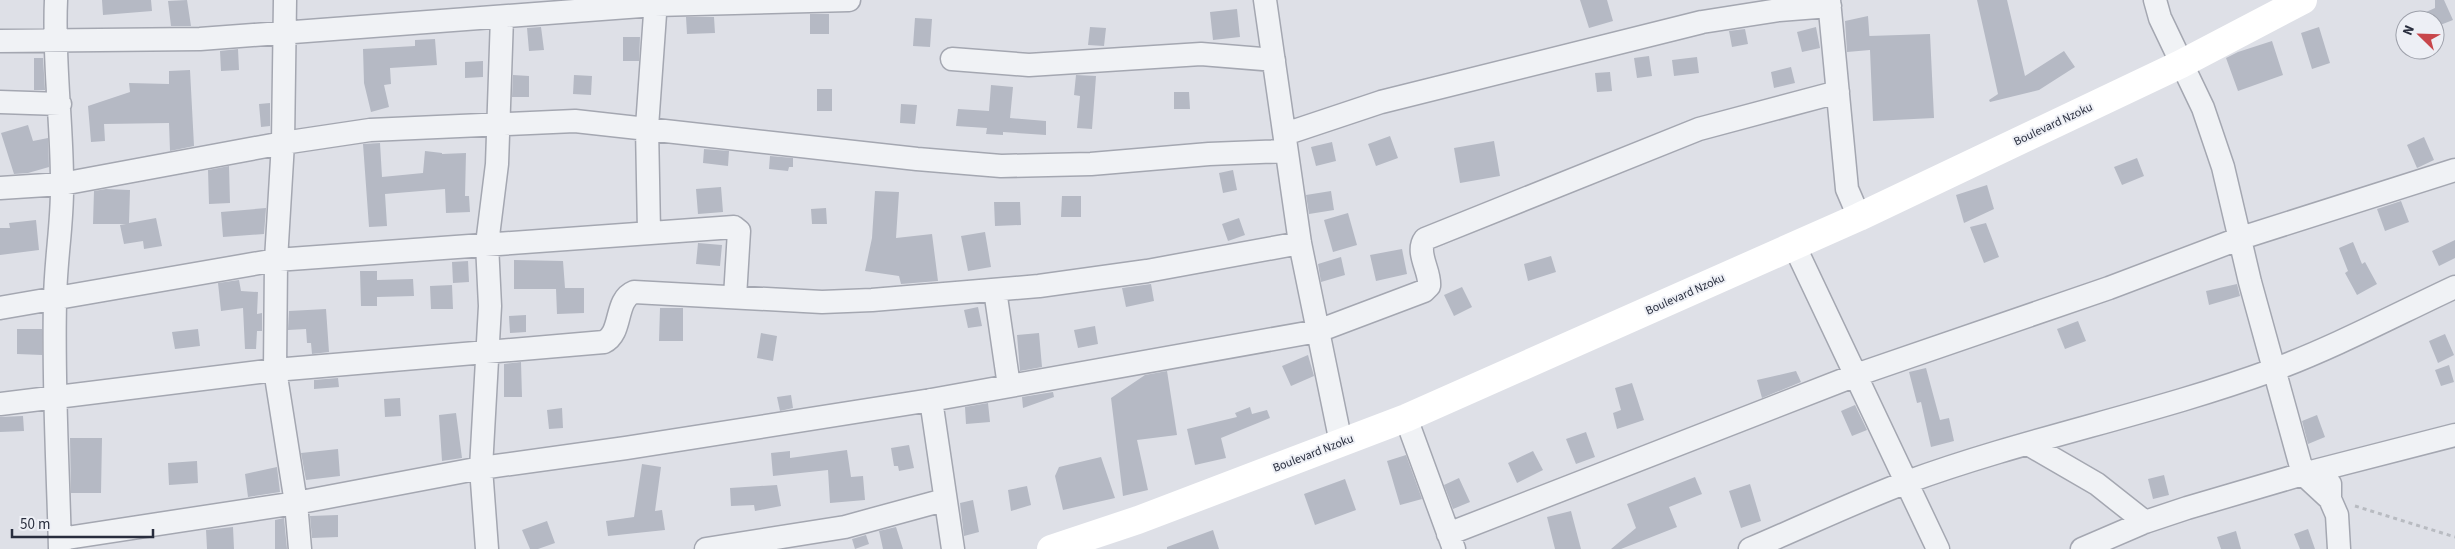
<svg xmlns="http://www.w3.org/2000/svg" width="2455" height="549" font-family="'Source Sans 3',sans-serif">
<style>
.building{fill:#b5b9c4}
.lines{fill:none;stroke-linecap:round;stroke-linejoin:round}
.street-casing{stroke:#a4a7b1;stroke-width:25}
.path{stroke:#b8bbc1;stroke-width:3;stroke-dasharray:4 4;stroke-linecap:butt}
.street{stroke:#f0f2f5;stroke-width:22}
.secondary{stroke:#fff;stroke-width:28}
.labels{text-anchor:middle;stroke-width:4;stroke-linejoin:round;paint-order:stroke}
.street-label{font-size:12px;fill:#282d3d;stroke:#edeff5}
</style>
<rect width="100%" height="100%" fill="#dee0e7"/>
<path class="building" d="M 102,0 L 151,0 L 152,11 L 103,15 Z
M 187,0 L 191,26 L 171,26 L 168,1 Z
M 1580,0 L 1607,0 L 1613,21 L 1589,28 Z
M 1977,0 L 2007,0 L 2025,76 L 2064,51 L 2075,67 L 2039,90 L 1990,102 L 1989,100 L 1998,94 Z
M 2435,0 L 2444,0 L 2453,20 L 2435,27 L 2435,20 L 2408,20 L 2435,8 Z
M 1237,9 L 1240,37 L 1213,40 L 1210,12 Z
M 810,14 L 829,14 L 829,34 L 810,34 Z
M 1868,16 L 1870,44 L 1869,36 L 1930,34 L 1934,118 L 1873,121 L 1870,50 L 1847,52 L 1845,21 Z
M 686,17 L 714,17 L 715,33 L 687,34 Z
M 915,18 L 932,19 L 930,47 L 913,46 Z
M 541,27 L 544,50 L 529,51 L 527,28 Z
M 1090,27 L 1106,28 L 1104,46 L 1088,45 Z
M 1816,27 L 1820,48 L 1802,52 L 1797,32 Z
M 2319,27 L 2330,63 L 2312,69 L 2301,33 Z
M 1745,29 L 1748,44 L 1732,47 L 1729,31 Z
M 623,37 L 640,37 L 639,61 L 623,61 Z
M 435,39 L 437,65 L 390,68 L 391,84 L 384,85 L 389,107 L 371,112 L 364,83 L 363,49 L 415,46 L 415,40 Z
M 2272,41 L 2283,75 L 2238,91 L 2226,58 L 2238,52 Z
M 238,49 L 239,70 L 221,71 L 220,51 Z
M 1649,56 L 1652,76 L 1637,78 L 1634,58 Z
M 1697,57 L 1699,73 L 1674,76 L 1672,60 Z
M 34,58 L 43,58 L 45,90 L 34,90 Z
M 483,61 L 483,77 L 465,78 L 465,62 Z
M 1791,67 L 1795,83 L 1774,88 L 1771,72 Z
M 190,70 L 194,146 L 170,151 L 169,123 L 104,124 L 105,141 L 91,142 L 88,106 L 130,92 L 129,83 L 169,84 L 169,71 Z
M 1610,72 L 1612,91 L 1597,92 L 1595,73 Z
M 513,75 L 529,76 L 529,97 L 512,97 Z
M 574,75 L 592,76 L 591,95 L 573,94 Z
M 1076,75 L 1096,76 L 1092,129 L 1077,128 L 1080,96 L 1074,95 Z
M 991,85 L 1013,87 L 1010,118 L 1046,121 L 1046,135 L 1003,132 L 1003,135 L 986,134 L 987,128 L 956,126 L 958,109 L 989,111 Z
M 817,89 L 832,89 L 832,111 L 817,111 Z
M 1174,92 L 1189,92 L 1190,109 L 1174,109 Z
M 270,103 L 270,126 L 261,127 L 259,104 Z
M 901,104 L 917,105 L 915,124 L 900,123 Z
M 28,125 L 33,141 L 48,138 L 49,167 L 28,173 L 14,174 L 1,133 Z
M 1390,136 L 1398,158 L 1376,166 L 1368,144 Z
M 2424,137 L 2434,160 L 2417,168 L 2407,145 Z
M 1494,141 L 1500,176 L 1460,183 L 1454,148 Z
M 1332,142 L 1336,161 L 1316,166 L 1311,147 Z
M 380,143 L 382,177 L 423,173 L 425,151 L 442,153 L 442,154 L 466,153 L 465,196 L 469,196 L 470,212 L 446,213 L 445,189 L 385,194 L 387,226 L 369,227 L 363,144 Z
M 704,149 L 729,151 L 728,166 L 703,163 Z
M 770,156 L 793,158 L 793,167 L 789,167 L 788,171 L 769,169 Z
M 2137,158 L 2144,176 L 2122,185 L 2114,167 Z
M 229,166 L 230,203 L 209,204 L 208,170 Z
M 1233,170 L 1237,190 L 1223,193 L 1219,173 Z
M 1987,185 L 1994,209 L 1964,223 L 1956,195 Z
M 721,187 L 723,212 L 698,214 L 696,189 Z
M 106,189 L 130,190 L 129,223 L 156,218 L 162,246 L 144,249 L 143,241 L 124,244 L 120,225 L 126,224 L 93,224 L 94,191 Z
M 875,191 L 899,192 L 896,238 L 932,234 L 938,281 L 901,284 L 899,276 L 865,271 L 872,238 Z
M 1331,191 L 1334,210 L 1309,214 L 1306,195 Z
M 1062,196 L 1081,196 L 1081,217 L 1061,217 Z
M 2401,201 L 2409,222 L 2385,231 L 2377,209 Z
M 994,202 L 1020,202 L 1021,225 L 995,226 Z
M 266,208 L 264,234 L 223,237 L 221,212 Z
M 826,208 L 827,224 L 812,224 L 811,209 Z
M 1348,213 L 1357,245 L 1333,252 L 1324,220 Z
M 1239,218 L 1245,235 L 1228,241 L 1222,224 Z
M 36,220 L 39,250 L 0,255 L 0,228 L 10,228 L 9,223 Z
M 1986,223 L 1999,257 L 1984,263 L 1970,227 Z
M 985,232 L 991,267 L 968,271 L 961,236 Z
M 2455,240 L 2455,258 L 2439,266 L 2432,251 Z
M 2353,242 L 2362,264 L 2365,262 L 2377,284 L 2357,295 L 2345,273 L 2348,271 L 2339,248 Z
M 698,243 L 722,245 L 720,266 L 696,264 Z
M 1402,249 L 1407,274 L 1376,281 L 1370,255 Z
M 1551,256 L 1556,272 L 1528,281 L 1524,264 Z
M 1341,257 L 1345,275 L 1321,282 L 1318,264 Z
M 514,260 L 563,261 L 565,288 L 584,288 L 584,313 L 557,314 L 556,289 L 514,289 Z
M 468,261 L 469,282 L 453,283 L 452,262 Z
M 360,271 L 377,271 L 377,280 L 413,279 L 414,296 L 377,297 L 377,306 L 361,306 Z
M 239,280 L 241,291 L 258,292 L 257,314 L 262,313 L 262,331 L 257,331 L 256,349 L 245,349 L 243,308 L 221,311 L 218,283 Z
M 1151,284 L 1154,301 L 1126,307 L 1122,288 Z
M 2237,284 L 2240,296 L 2209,305 L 2206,291 Z
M 452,285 L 453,309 L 431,309 L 430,286 Z
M 1462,287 L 1472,307 L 1454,316 L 1444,295 Z
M 978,307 L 982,326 L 968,328 L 964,310 Z
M 660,308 L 683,308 L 683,341 L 659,341 Z
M 326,309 L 329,352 L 312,354 L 311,343 L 307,343 L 306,329 L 288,330 L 289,311 Z
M 526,315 L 526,332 L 510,333 L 509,316 Z
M 2078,321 L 2086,341 L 2065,349 L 2057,329 Z
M 1095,326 L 1098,344 L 1078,348 L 1074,330 Z
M 17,329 L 42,329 L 42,355 L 17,354 Z
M 198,329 L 200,346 L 175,349 L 172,332 Z
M 761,333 L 777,336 L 773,361 L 757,358 Z
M 1039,333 L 1042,367 L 1020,371 L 1017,335 Z
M 2445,334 L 2454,355 L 2438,363 L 2429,341 Z
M 1308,355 L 1314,376 L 1291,386 L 1282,366 Z
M 521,362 L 522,397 L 504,397 L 504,364 Z
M 2449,365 L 2454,382 L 2441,386 L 2435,370 Z
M 1926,368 L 1940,420 L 1949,418 L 1954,441 L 1931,447 L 1921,402 L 1917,403 L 1909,372 Z
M 1167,371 L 1177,435 L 1137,440 L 1148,490 L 1123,496 L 1111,398 L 1145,375 Z
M 1796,371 L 1801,382 L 1762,398 L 1757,380 Z
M 338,378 L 339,387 L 314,389 L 314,380 Z
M 1632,383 L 1644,420 L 1617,429 L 1613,413 L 1621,410 L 1615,388 Z
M 1053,392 L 1054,397 L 1023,408 L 1022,397 Z
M 791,395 L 793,408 L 780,411 L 777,397 Z
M 400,398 L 401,416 L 385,417 L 384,399 Z
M 988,403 L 990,422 L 966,424 L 965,407 Z
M 1855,405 L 1867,430 L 1852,436 L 1841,411 Z
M 1250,407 L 1252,414 L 1267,410 L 1270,418 L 1221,438 L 1226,458 L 1195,465 L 1187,429 L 1237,417 L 1235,413 Z
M 562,408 L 563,428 L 549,429 L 547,410 Z
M 456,413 L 462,458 L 442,461 L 439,415 Z
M 2317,415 L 2325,437 L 2308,444 L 2302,421 Z
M 23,416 L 24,431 L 0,432 L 0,417 Z
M 1586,432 L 1595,457 L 1576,464 L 1566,439 Z
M 70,438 L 102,438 L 101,493 L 71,493 Z
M 909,445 L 914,468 L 899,471 L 898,466 L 894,466 L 891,448 Z
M 338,449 L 340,476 L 306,480 L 301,453 Z
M 847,450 L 851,477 L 863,476 L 865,500 L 830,503 L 828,470 L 773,476 L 771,453 L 790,451 L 790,458 Z
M 1533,451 L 1543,470 L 1517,483 L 1508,463 Z
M 1406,455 L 1422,499 L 1400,505 L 1387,461 Z
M 1101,457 L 1115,498 L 1063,510 L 1055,476 L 1059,467 Z
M 197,461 L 198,483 L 169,485 L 168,463 Z
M 642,464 L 661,467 L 655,511 L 662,510 L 665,530 L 608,536 L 606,521 L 634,517 Z
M 277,467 L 280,492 L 248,497 L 245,474 Z
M 2164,475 L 2169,495 L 2153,499 L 2148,479 Z
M 1695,477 L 1702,494 L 1669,507 L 1677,527 L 1621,549 L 1611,549 L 1636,528 L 1627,504 Z
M 1459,478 L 1470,502 L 1453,509 L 1444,485 Z
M 1345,479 L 1356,510 L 1315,525 L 1304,494 Z
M 1750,484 L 1761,521 L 1741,528 L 1729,491 Z
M 777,485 L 781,506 L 755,511 L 754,505 L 731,506 L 730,488 Z
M 1027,486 L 1031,505 L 1011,511 L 1008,490 Z
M 973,500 L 979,532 L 964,536 L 960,503 Z
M 1571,511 L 1581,549 L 1555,549 L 1547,517 Z
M 338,515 L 338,537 L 312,538 L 310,516 Z
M 284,518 L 287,549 L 275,549 L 275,520 Z
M 547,521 L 555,543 L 538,549 L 530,549 L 522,530 Z
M 233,527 L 234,549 L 207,549 L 206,530 Z
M 896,527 L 903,549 L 883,549 L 879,531 Z
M 2308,529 L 2315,549 L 2300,549 L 2294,534 Z
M 1213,530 L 1219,549 L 1167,549 L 1167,547 Z
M 2236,531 L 2241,549 L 2221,549 L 2217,537 Z
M 866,535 L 869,544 L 855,549 L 852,539 Z"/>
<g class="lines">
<g class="street-casing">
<path id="street" d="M 56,0 C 53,61 62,121 62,182 C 63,222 55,262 55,303 C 53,385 58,467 60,549
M 285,0 L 283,143 L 276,260 L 275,370 L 296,503 L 300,549
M 1265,0 L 1300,243 L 1341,443
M 1829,0 L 1847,189 L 1859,217
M 2155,0 L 2160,18 L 2203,108 L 2223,167 L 2250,282 L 2303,474 L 2330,499
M 0,41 L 200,39 L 655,5 L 849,0
M 952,59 L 1029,65 L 1201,54 L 1274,60
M 0,102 L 60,104
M 1285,134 L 1381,102 L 1702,22 L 1779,10 L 1830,6
M 0,188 L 62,184 L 283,143 L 370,130 L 575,121 L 917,159 L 1001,166 L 1091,164 L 1209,154 L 1286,151
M 649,232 L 647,127 L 656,0
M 1794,245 L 1938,549
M 995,290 L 1009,386
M 0,308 L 276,260 L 734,227 L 739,231 L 735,297
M 931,400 L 953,549
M 0,404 L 275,370 L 604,342 C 623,333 614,300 634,292 L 822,302 L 872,300 L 1039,286 L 1147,271 L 1300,243
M 1406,418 L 1454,549
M 2028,444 L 2097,484 L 2145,522
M 2330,484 L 2330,499 L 2337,515 L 2339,549
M 1448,534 L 1856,375 L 2109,288 L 2241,238 L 2455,170
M 60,539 L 296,503 L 481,468 L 626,448 L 931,400 L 1318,331 L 1424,291 L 1429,286 C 1431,272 1415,252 1425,239 L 1699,129 L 1838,92
M 487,549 L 481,468 L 490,306 L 487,244 L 497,164 L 502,17
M 706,549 L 845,527 L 944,500
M 1750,549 C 1802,527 1854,502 1907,482 C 2027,438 2153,414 2273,370 C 2335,347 2395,315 2455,287
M 2082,549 L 2145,522 L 2187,508 L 2303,474 L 2455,435"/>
</g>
<path class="path" d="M 2355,506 L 2455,537"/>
<use href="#street" class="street"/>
<path class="secondary" d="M 1051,549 L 1138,520 L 1406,418 L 1859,217 L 2181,64 L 2303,0"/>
</g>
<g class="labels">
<g class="street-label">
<text transform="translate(2053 124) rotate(-25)" y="4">Boulevard Nzoku</text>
<text transform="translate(1685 294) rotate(-24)" y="4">Boulevard Nzoku</text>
<text transform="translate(1313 453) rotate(-21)" y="4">Boulevard Nzoku</text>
</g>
</g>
<g transform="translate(2420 35) rotate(293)"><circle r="24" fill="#edeff5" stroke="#9ea1ab"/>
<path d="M0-4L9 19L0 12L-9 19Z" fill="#c8464b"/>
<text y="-8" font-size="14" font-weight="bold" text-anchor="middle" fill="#282d3d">N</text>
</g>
<path d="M12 529v8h141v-8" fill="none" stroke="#282d3d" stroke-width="2.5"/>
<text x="20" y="529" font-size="15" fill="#282d3d" stroke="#edeff5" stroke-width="4" paint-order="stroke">50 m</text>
</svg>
